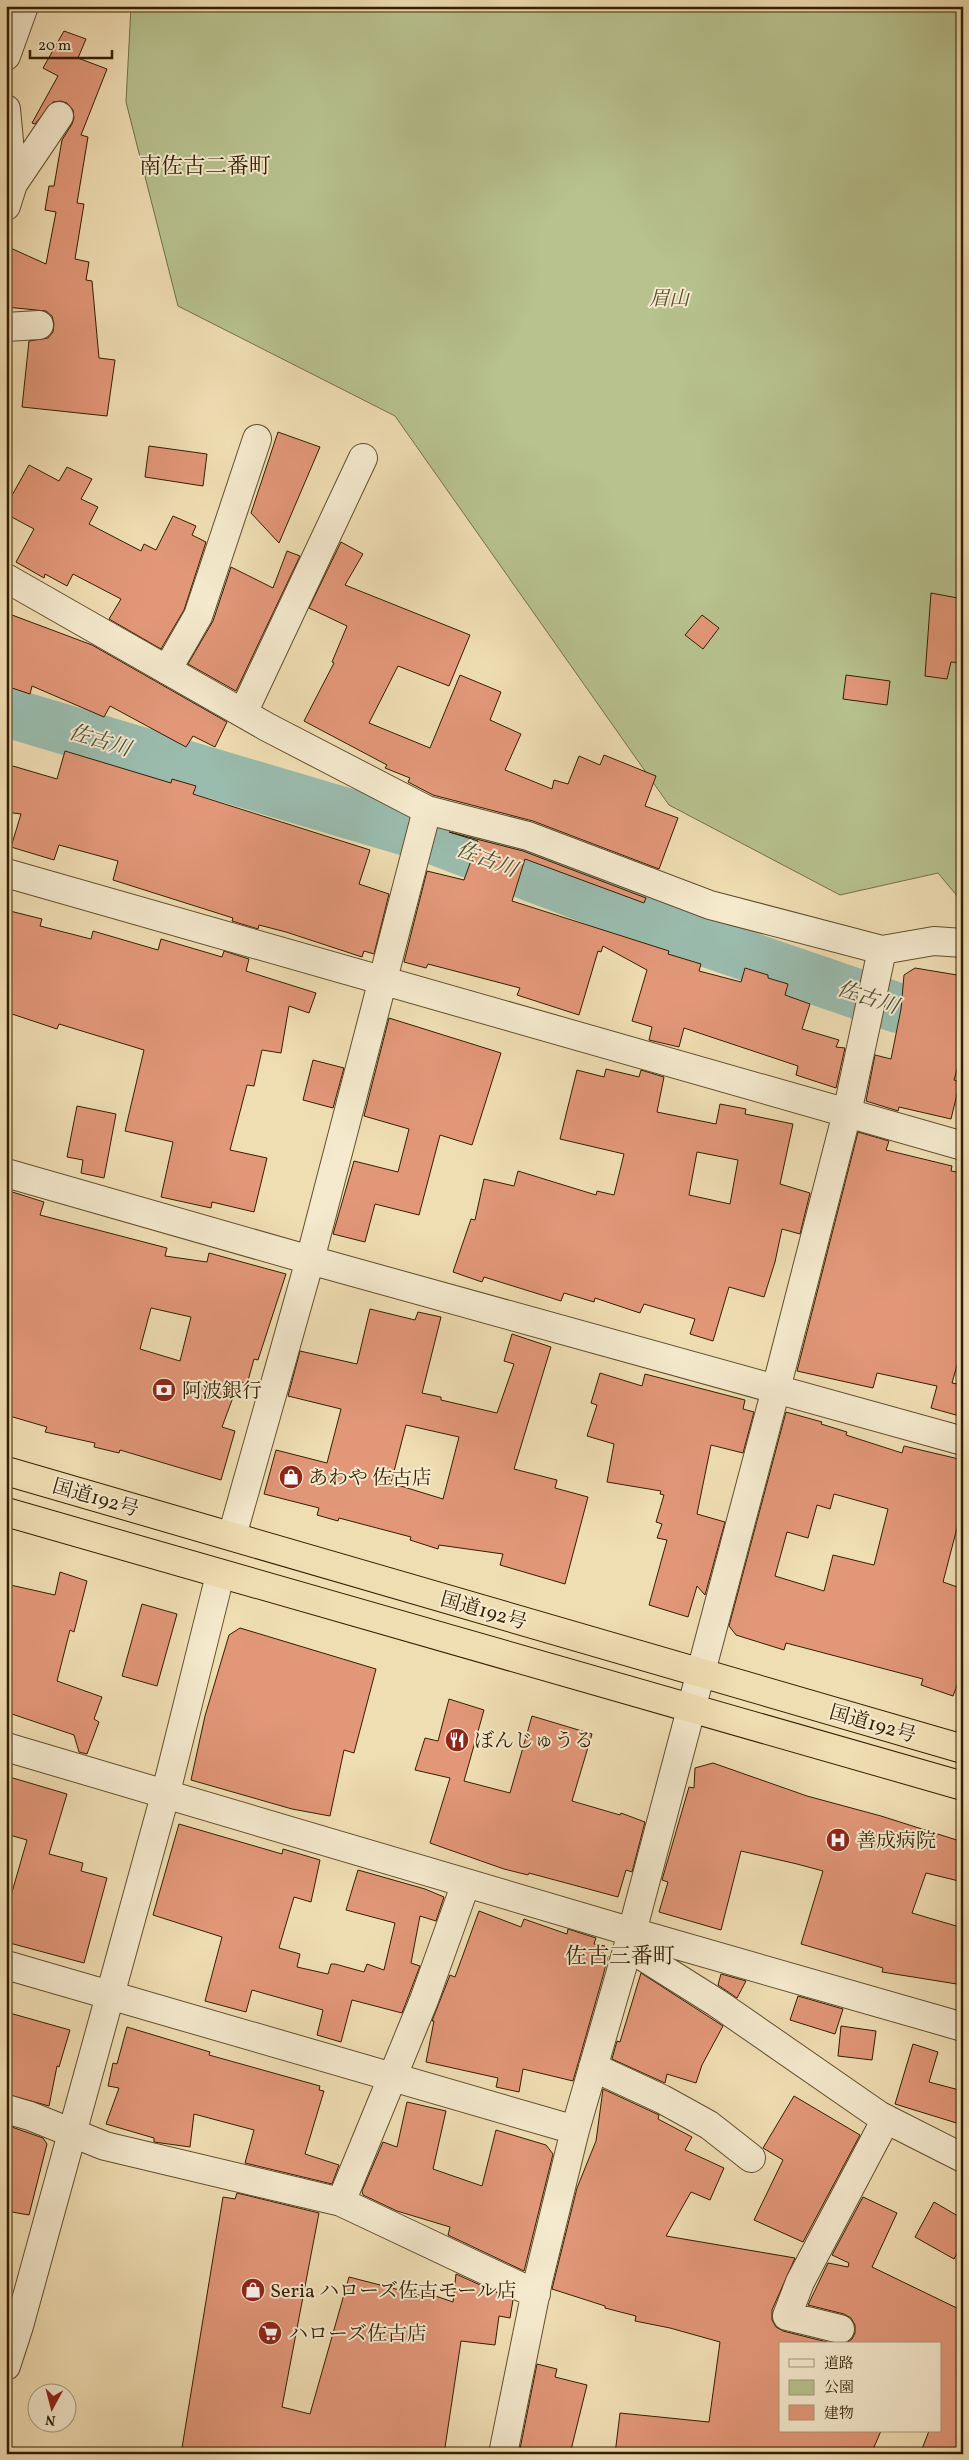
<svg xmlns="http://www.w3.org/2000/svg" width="969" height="2460" font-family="Vollkorn,'Noto Serif JP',serif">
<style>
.green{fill:#b7c28e;stroke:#757047}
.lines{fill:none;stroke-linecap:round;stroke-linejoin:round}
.river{stroke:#9abcae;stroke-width:50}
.building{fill:#e29779;stroke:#331e00;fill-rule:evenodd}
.minor-casing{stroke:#624e2d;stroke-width:30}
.highway-casing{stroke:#331e00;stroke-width:30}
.minor{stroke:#f5eace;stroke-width:28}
.highway{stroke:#f0deb3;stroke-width:28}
.labels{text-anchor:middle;stroke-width:4;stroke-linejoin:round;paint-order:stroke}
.park-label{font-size:20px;font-style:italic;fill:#5b4f2b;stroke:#f5eace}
.poi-label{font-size:20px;fill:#331e00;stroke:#f5eace;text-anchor:start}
.street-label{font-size:20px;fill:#331e00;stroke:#f5eace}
.water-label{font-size:21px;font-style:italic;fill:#524d34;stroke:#f5eace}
.quarter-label{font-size:22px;fill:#331e00;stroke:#f5eace}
</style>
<rect width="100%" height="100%" fill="#f0deb3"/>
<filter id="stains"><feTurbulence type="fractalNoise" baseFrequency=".004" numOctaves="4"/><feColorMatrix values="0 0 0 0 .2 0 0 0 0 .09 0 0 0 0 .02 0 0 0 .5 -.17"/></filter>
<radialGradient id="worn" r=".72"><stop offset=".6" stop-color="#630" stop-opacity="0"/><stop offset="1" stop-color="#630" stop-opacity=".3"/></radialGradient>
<path class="green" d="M 131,6 L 963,6 L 963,903 L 938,873 L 840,895 L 669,805 L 395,416 L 178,306 L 126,102 Z"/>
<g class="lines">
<path class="river" d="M 6,712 L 427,837 L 680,933 L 898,1008 L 963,1020"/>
</g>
<path class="building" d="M 64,31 L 86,39 L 78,58 L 107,69 L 81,135 L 88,137 L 77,203 L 84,204 L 75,259 L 89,262 L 86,280 L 92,281 L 99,358 L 115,360 L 107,416 L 22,407 L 29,341 L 48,338 L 53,332 L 54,324 L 52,316 L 46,311 L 6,307 L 6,246 L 46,264 L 56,212 L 45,210 L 49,186 L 54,186 L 62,140 L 72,124 L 74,118 L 73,110 L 67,103 L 61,101 L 53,102 L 35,124 L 32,123 L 58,76 L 43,68 Z
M 278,432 L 320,447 L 279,543 L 251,513 Z
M 149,446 L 207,454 L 203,486 L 145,477 Z
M 29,465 L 59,481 L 67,467 L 92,479 L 81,499 L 98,507 L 89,524 L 141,551 L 144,544 L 156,550 L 173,516 L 196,526 L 192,535 L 206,542 L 184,610 L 161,649 L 109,619 L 121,599 L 73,574 L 67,586 L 45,574 L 44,578 L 16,562 L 34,529 L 6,514 L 6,506 Z
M 341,542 L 363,554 L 345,585 L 470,635 L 449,686 L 398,666 L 369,723 L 430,748 L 460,675 L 501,692 L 490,720 L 521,734 L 505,770 L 552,789 L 554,780 L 568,784 L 579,756 L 600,765 L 604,755 L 656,776 L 645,806 L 678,818 L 659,869 L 533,821 L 433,795 L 408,782 L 410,778 L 385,768 L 387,765 L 304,721 L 334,663 L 332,662 L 347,626 L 309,608 Z
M 287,551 L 300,556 L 236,691 L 188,664 L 213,621 L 231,567 L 273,588 Z
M 931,593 L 963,599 L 963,663 L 951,662 L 947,679 L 925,676 Z
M 12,615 L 92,645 L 227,722 L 215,747 L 193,736 L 186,747 L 110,706 L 104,717 L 32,686 L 30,694 L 6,686 L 6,626 Z
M 702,615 L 719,628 L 703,649 L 685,635 Z
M 846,675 L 890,681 L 887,705 L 843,699 Z
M 65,751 L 171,783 L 172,779 L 196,786 L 193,794 L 370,850 L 359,884 L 389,894 L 374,954 L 364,951 L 362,957 L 286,932 L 259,925 L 258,929 L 232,921 L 233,918 L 113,880 L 118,861 L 59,845 L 54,860 L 11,847 L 21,814 L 6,812 L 6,764 L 57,779 Z
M 449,832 L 523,851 L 646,898 L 644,903 L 525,859 L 512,901 L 669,951 L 668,954 L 701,964 L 699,971 L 741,982 L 745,968 L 768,975 L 768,978 L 788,984 L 785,995 L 810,1004 L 802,1029 L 839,1040 L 836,1047 L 845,1048 L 836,1088 L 796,1075 L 798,1066 L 684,1028 L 679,1047 L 649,1040 L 652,1027 L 632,1021 L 647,970 L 603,946 L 601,952 L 598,951 L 579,1015 L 517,995 L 520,988 L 428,964 L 426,968 L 404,962 L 427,871 L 464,880 L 478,841 Z
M 6,910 L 42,919 L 40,926 L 91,939 L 93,931 L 158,950 L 161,939 L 222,957 L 224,951 L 249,959 L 246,971 L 316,993 L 309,1013 L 289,1006 L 281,1053 L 262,1050 L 254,1086 L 247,1085 L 230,1150 L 267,1158 L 254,1212 L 212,1202 L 211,1208 L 161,1197 L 173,1142 L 125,1131 L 144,1050 L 59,1024 L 57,1029 L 6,1012 Z
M 915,968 L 963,976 L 963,1049 L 954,1080 L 960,1082 L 951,1119 L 899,1107 L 898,1111 L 866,1101 L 875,1055 L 891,1059 L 901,1009 L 904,975 Z
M 389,1018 L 501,1053 L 472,1145 L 440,1135 L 419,1215 L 375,1204 L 365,1242 L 333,1234 L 354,1161 L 398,1172 L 409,1129 L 364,1116 Z
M 313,1060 L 344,1068 L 333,1108 L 303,1100 Z
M 606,1069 L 639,1077 L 641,1070 L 664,1077 L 657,1112 L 716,1124 L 720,1104 L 746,1109 L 745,1114 L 793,1124 L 780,1184 L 810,1193 L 800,1234 L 782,1229 L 775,1262 L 764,1297 L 729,1287 L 713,1341 L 690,1334 L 695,1319 L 644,1304 L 640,1313 L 595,1298 L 594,1302 L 564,1293 L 561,1301 L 484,1277 L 482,1282 L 453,1272 L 471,1219 L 475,1220 L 484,1179 L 514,1186 L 518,1171 L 596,1195 L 597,1191 L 614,1195 L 624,1154 L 560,1139 L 577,1070 L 604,1077 ZM 697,1152 L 738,1160 L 730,1204 L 689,1195 Z
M 77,1106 L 116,1114 L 104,1178 L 81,1173 L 83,1160 L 67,1157 Z
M 858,1132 L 889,1141 L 886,1150 L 952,1166 L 951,1171 L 963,1173 L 963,1344 L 952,1383 L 963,1385 L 963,1417 L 931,1408 L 937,1386 L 877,1373 L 873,1388 L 797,1371 Z
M 6,1190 L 44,1202 L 40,1215 L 167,1248 L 165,1256 L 207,1262 L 209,1253 L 286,1274 L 258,1360 L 254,1359 L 247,1384 L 239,1381 L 222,1427 L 235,1431 L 221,1480 L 120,1450 L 119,1453 L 94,1447 L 95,1443 L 45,1432 L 47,1427 L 6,1415 ZM 151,1308 L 191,1317 L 180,1361 L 140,1349 Z
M 370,1309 L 415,1320 L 418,1312 L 441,1317 L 422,1393 L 441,1397 L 441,1400 L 497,1413 L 514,1364 L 504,1361 L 512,1334 L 551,1347 L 514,1469 L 557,1480 L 555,1488 L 588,1497 L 565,1584 L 500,1565 L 503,1554 L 439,1545 L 438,1549 L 410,1540 L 411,1537 L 339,1518 L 338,1521 L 317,1515 L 319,1508 L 264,1494 L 276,1450 L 327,1463 L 341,1409 L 288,1396 L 300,1351 L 357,1364 ZM 406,1425 L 459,1437 L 443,1499 L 391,1483 Z
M 600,1373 L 642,1386 L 645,1374 L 745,1400 L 743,1409 L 754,1412 L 743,1453 L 711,1445 L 697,1514 L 725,1522 L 705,1595 L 697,1586 L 688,1617 L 649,1605 L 667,1540 L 657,1538 L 662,1524 L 656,1522 L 664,1495 L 660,1494 L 661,1491 L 607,1482 L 614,1444 L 587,1436 L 597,1405 L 591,1403 Z
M 786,1412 L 822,1422 L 821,1424 L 847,1432 L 846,1435 L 902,1453 L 904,1446 L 963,1460 L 963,1505 L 943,1582 L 963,1589 L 963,1670 L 953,1696 L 921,1685 L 923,1679 L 786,1643 L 784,1650 L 736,1635 L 729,1626 ZM 834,1494 L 888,1509 L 874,1565 L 833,1555 L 824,1591 L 775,1576 L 787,1532 L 808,1538 L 817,1505 L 830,1509 Z
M 60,1572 L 87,1581 L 74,1632 L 70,1630 L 57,1681 L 102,1697 L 94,1719 L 99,1722 L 87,1754 L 79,1752 L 74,1735 L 6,1712 L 6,1584 L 55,1595 Z
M 142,1604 L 177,1614 L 157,1686 L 122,1676 Z
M 240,1628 L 376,1669 L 354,1753 L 344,1750 L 330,1816 L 292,1809 L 191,1780 L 205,1716 L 229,1635 Z
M 449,1699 L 484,1710 L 464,1781 L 510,1793 L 532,1716 L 592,1734 L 572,1801 L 620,1815 L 621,1813 L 645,1822 L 632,1872 L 626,1870 L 618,1897 L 529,1873 L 528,1875 L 504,1869 L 430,1843 L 450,1778 L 415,1770 L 425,1738 L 438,1741 Z
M 713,1763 L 807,1796 L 881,1816 L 963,1842 L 963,1882 L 926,1873 L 912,1913 L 963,1928 L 963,1985 L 882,1972 L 883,1968 L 801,1944 L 823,1871 L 797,1864 L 741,1851 L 721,1930 L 659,1912 L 668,1882 L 662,1880 L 689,1787 L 694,1788 L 695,1768 Z
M 6,1776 L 67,1794 L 49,1854 L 83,1863 L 81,1871 L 107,1878 L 84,1963 L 6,1942 L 6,1913 L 27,1840 L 6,1834 Z
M 179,1824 L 282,1854 L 283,1849 L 320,1860 L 311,1902 L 294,1897 L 279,1948 L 300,1954 L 297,1967 L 328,1974 L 331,1964 L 335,1964 L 364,1972 L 367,1964 L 384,1970 L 395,1923 L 346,1910 L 358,1870 L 425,1889 L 444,1897 L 436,1921 L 420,1916 L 411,1963 L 420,1966 L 402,2013 L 352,2000 L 341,2042 L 317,2035 L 323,2010 L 252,1990 L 246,2012 L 205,2001 L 222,1937 L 153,1915 Z
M 479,1911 L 521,1927 L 524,1919 L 567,1934 L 568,1929 L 596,1938 L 594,1944 L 605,1946 L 603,1954 L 608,1956 L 603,1976 L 573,2081 L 523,2069 L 519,2092 L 496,2087 L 498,2078 L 426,2062 L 434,2021 L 432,2021 L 450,1975 L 455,1977 Z
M 641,1973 L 723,2026 L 702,2065 L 696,2083 L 667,2074 L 665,2083 L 612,2059 L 617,2041 L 620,2042 Z
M 721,1974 L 746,1981 L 737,1998 L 718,1985 Z
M 798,1996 L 843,2009 L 835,2034 L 790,2020 Z
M 6,2012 L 70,2030 L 59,2067 L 57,2066 L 49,2106 L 6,2094 Z
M 841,2026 L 876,2031 L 872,2060 L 838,2056 Z
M 127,2027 L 210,2052 L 209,2055 L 320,2086 L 319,2090 L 324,2091 L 305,2154 L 339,2165 L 332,2184 L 245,2163 L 254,2130 L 194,2114 L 190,2147 L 154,2142 L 154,2138 L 106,2124 L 119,2088 L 108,2086 L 113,2063 L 117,2064 Z
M 913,2044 L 938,2052 L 929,2082 L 963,2091 L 963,2125 L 895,2104 Z
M 603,2089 L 659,2115 L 658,2119 L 692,2137 L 685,2150 L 724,2168 L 710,2200 L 691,2192 L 666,2236 L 795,2258 L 772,2310 L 772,2320 L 776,2327 L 783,2331 L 835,2344 L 780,2344 L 780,2431 L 881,2431 L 871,2454 L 615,2454 L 620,2413 L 709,2422 L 720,2342 L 670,2328 L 635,2321 L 636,2316 L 605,2308 L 605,2306 L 552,2289 L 577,2188 L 596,2141 Z
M 794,2096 L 860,2135 L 803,2242 L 754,2220 L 783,2160 L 763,2148 Z
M 407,2102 L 446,2111 L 433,2169 L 482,2186 L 496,2130 L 546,2145 L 553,2154 L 524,2271 L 448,2235 L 450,2227 L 397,2211 L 363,2195 L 362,2191 L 383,2142 L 397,2147 Z
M 6,2125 L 43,2138 L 47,2144 L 29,2215 L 6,2211 Z
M 237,2193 L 319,2213 L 282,2407 L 310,2414 L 349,2277 L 423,2296 L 424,2292 L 453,2302 L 456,2274 L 513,2300 L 510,2318 L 499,2316 L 495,2345 L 461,2341 L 444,2454 L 181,2454 L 223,2197 L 235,2199 Z
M 863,2197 L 897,2213 L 872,2267 L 963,2311 L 963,2454 L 920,2454 L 929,2431 L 940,2431 L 940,2344 L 845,2344 L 852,2339 L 855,2333 L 855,2325 L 851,2318 L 844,2314 L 808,2305 L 828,2263 L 848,2267 L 849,2263 L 832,2255 Z
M 934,2202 L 963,2219 L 963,2243 L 954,2259 L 915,2237 Z
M 537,2364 L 557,2369 L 555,2377 L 587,2385 L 570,2454 L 519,2454 Z"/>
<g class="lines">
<g class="minor-casing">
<path id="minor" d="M 6,56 L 24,6
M 6,109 L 13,184
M 6,206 L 13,184 L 59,116
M 6,327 L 39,325
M 6,578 L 267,727 L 427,810 L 528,836 L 710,905 L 882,950 L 934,941 L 963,943
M 167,670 L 198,616 L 257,439
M 243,713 L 363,458
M 6,873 L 963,1146
M 6,1173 L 310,1260 L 963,1441
M 232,1536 L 310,1260 L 427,810
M 6,1747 L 632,1932 L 963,2027
M 628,1947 L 717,2003 L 880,2116 L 963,2158
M 6,1965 L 575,2130
M 593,2067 L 662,2099 L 709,2125 L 751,2158
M 6,2109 L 30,2116 L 105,2146 L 341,2202 L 536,2294
M 341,2202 L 424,2000 L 466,1883
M 6,2321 L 19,2326 L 6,2366
M 19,2326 L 166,1792 L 220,1575
M 840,2329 L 787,2316 L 800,2282 L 886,2119
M 503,2454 L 538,2281 L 575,2130 L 628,1947 L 776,1389 L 847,1113 L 882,950"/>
</g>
<g class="highway-casing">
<path id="highway" d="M 6,1471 L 963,1749
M 6,1512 L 963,1786"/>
</g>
<use href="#minor" class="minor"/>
<use href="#highway" class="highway"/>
</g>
<defs>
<g id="bank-disc" transform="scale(1.25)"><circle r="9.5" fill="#8f2418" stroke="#f5eace"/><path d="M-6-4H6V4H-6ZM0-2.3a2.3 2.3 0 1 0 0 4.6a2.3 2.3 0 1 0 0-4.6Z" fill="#fff"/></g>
<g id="shop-disc" transform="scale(1.25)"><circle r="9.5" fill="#8f2418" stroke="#f5eace"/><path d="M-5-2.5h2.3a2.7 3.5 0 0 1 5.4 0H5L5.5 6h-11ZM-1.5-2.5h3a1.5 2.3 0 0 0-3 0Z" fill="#fff"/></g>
<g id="restaurant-disc" transform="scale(1.25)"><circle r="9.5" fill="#8f2418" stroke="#f5eace"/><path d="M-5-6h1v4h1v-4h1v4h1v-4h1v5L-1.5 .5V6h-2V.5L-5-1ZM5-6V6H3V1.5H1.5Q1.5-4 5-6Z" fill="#fff"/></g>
<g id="hospital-disc" transform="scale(1.25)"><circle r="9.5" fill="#8f2418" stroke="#f5eace"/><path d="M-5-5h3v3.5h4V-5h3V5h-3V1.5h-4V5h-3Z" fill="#fff"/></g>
<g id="supermarket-disc" transform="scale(1.25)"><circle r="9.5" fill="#8f2418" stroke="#f5eace"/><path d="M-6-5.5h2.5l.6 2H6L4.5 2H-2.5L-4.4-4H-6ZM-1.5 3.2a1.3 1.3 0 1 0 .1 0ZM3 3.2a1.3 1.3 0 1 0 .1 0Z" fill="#fff"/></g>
</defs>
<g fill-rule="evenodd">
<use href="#bank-disc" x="164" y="1390"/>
<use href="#shop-disc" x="291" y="1477"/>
<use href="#restaurant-disc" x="457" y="1740"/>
<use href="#hospital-disc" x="838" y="1840"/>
<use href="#shop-disc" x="253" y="2290"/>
<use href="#supermarket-disc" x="270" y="2333"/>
</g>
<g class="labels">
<g class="park-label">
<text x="669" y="305">眉山</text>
</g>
<g class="poi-label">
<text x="182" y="1397">阿波銀行</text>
<text x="308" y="1484">あわや 佐古店</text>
<text x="474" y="1747">ぼんじゅうる</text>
<text x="856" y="1847">善成病院</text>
<text x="270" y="2297">Seria ハローズ佐古モール店</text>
<text x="288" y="2340">ハローズ佐古店</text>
</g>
<g class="street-label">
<text transform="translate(96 1497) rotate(16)" y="7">国道192号</text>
<text transform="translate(484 1610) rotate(16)" y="7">国道192号</text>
<text transform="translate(873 1723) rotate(16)" y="7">国道192号</text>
</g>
<g class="water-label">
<text transform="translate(100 740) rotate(17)" y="7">佐古川</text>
<text transform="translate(487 859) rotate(21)" y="7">佐古川</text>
<text transform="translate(868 997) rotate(18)" y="7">佐古川</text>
</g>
<g class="quarter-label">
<text x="205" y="173">南佐古二番町</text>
<text x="620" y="1963">佐古三番町</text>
</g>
</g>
<rect width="969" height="2460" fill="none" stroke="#f0deb3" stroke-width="25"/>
<rect x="8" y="8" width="954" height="2445" fill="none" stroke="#331e00" stroke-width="2.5"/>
<rect x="12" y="12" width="944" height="2435" fill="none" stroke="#331e00"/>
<rect x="779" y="2342" width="162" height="90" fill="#f5eace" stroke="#a7987c"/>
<rect x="789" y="2359" width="25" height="8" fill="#f5eace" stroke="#a7987c"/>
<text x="824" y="2368" font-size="15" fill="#331e00">道路</text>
<rect x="789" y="2380" width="25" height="15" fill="#b7c28e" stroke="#a7987c"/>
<text x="824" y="2392" font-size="15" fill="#331e00">公園</text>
<rect x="789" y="2405" width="25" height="15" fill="#e29779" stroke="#a7987c"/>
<text x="824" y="2418" font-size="15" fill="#331e00">建物</text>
<g transform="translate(52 2408) rotate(187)"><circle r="24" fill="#f5eace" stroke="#a7987c"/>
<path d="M0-4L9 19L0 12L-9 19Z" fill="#8f2418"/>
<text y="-8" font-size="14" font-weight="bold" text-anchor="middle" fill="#331e00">N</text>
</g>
<path d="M30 50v8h82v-8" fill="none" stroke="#331e00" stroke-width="2.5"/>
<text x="38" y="50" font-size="15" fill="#331e00" stroke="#f5eace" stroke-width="4" paint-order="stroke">20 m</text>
<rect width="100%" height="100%" filter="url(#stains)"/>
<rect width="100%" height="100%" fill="url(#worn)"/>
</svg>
